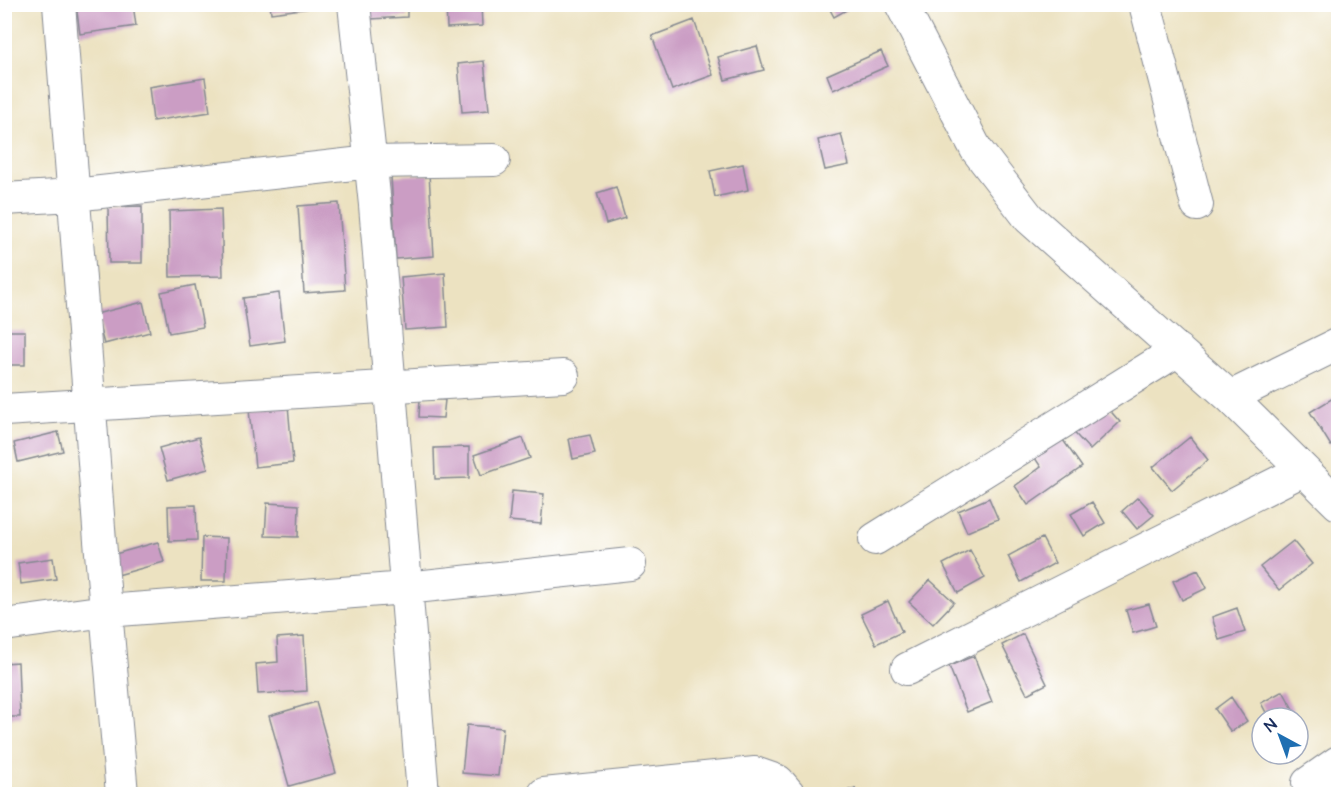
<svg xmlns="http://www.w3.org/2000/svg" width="1343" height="799" font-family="'Architects Daughter',sans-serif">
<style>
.building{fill:#cb9dc4}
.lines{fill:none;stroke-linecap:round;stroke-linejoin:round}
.minor-casing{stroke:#848890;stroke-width:34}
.minor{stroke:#fff;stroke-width:32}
</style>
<rect width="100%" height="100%" fill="#fff"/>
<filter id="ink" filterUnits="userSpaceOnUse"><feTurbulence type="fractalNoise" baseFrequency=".0167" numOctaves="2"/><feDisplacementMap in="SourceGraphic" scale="12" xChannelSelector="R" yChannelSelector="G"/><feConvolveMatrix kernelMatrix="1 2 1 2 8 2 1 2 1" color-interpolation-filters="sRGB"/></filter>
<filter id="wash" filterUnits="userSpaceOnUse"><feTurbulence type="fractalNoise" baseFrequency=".008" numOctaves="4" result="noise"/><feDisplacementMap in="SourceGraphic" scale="24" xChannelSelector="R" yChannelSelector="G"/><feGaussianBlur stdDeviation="1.35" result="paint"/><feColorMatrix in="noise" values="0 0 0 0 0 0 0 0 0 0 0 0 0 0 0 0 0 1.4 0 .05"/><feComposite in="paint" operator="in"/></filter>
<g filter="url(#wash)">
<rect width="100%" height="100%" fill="#ece2c1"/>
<g id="blocks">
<path class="building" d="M 76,4 L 133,4 L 136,26 L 80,34 Z
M 270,4 L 309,4 L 310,8 L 271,13 Z
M 369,4 L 407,4 L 407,17 L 370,19 Z
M 446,4 L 481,4 L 482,26 L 447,28 Z
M 522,4 L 538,4 L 539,6 L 523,8 Z
M 827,4 L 857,4 L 834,17 Z
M 694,20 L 713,75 L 672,90 L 652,36 Z
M 757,46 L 764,70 L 725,80 L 718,57 Z
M 881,51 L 888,66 L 833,90 L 827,75 Z
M 484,61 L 489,110 L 462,112 L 458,64 Z
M 205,78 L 210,112 L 153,121 L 149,87 Z
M 841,134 L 849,165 L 825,170 L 818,140 Z
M 743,164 L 748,190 L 715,197 L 710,171 Z
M 429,174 L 434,256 L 396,259 L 391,176 Z
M 616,187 L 625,218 L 606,224 L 597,193 Z
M 339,203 L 345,290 L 304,293 L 298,206 Z
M 142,206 L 142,263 L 109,263 L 108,207 Z
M 221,209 L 223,276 L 170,277 L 169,211 Z
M 445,273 L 448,327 L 405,330 L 401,277 Z
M 195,285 L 203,327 L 169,333 L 161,292 Z
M 279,293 L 285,341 L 250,346 L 243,298 Z
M 143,302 L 150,332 L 104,344 L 96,314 Z
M 4,331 L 25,331 L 25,365 L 4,365 Z
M 1338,395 L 1338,442 L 1331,446 L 1310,412 Z
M 1099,398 L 1120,422 L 1090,450 L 1068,426 Z
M 420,399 L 445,400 L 443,418 L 419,417 Z
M 288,405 L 293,463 L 255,467 L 249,410 Z
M 1056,430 L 1082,467 L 1028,505 L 1015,486 L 1041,467 L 1029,449 Z
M 58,432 L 63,451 L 18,462 L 14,443 Z
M 590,435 L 595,454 L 573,459 L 569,439 Z
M 199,437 L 208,469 L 168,480 L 159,448 Z
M 1190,437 L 1208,460 L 1172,490 L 1153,467 Z
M 523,438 L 530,458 L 481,475 L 474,455 Z
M 469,447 L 469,478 L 435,479 L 434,448 Z
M 512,491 L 544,494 L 541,524 L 509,521 Z
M 1138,497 L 1154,515 L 1137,529 L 1122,511 Z
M 989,498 L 998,519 L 967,532 L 958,511 Z
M 1092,502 L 1105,523 L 1084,536 L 1071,514 Z
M 267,503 L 299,505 L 298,537 L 265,536 Z
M 196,505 L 197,540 L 169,541 L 168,506 Z
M 202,537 L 227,538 L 226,581 L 201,581 Z
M 1042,538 L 1055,563 L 1021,582 L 1008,556 Z
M 1293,541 L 1312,564 L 1279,590 L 1260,567 Z
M 158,542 L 164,562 L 114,576 L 108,556 Z
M 970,550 L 985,578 L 958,593 L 943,564 Z
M 53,558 L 56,579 L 21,584 L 18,563 Z
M 1198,570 L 1207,588 L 1182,600 L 1173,581 Z
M 930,580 L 954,602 L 933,624 L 909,602 Z
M 888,601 L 902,632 L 876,644 L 861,614 Z
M 1149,604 L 1156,626 L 1133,633 L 1126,610 Z
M 1237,608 L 1245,632 L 1219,640 L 1212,617 Z
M 1023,634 L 1047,684 L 1027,694 L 1002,645 Z
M 304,636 L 307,691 L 258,694 L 256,664 L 278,662 L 277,638 Z
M 974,656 L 992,702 L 967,712 L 949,666 Z
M 18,662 L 20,717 L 4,717 L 4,663 Z
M 1283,691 L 1294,711 L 1282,718 L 1269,718 L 1261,703 Z
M 1231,697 L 1247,721 L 1231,732 L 1215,709 Z
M 316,702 L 336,773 L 289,786 L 269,716 Z
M 467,725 L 503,728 L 498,776 L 462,773 Z
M 855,788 L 857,794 L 835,794 Z"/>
</g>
</g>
<g filter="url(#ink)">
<use href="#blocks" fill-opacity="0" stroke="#848890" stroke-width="1.5"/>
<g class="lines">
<g class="minor-casing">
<path id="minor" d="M 59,4 L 100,541 L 122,794
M 354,4 L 375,205 L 423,794
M 901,4 L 976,149 L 1029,218 L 1230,397 L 1338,504
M 1145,4 L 1197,205
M 4,199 L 74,195 L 371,162 L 494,160
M 1230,397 L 1338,344
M 4,410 L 563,376
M 875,539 L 1178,350
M 4,625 L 106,611 L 406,588 L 630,564
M 907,669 L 1303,470
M 1308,783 L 1338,762
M 544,794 L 755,773 L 778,781 L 789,794"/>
</g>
<use href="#minor" class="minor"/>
</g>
</g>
<rect width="1343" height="799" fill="none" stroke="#fff" stroke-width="24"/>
<g transform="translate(1280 736) rotate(319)"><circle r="28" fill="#ffffff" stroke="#a4acbf" stroke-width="1.5"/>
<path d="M0-4.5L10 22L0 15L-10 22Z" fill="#1f6fb2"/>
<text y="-9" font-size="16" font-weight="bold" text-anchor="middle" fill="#1b2f5e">N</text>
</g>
</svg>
